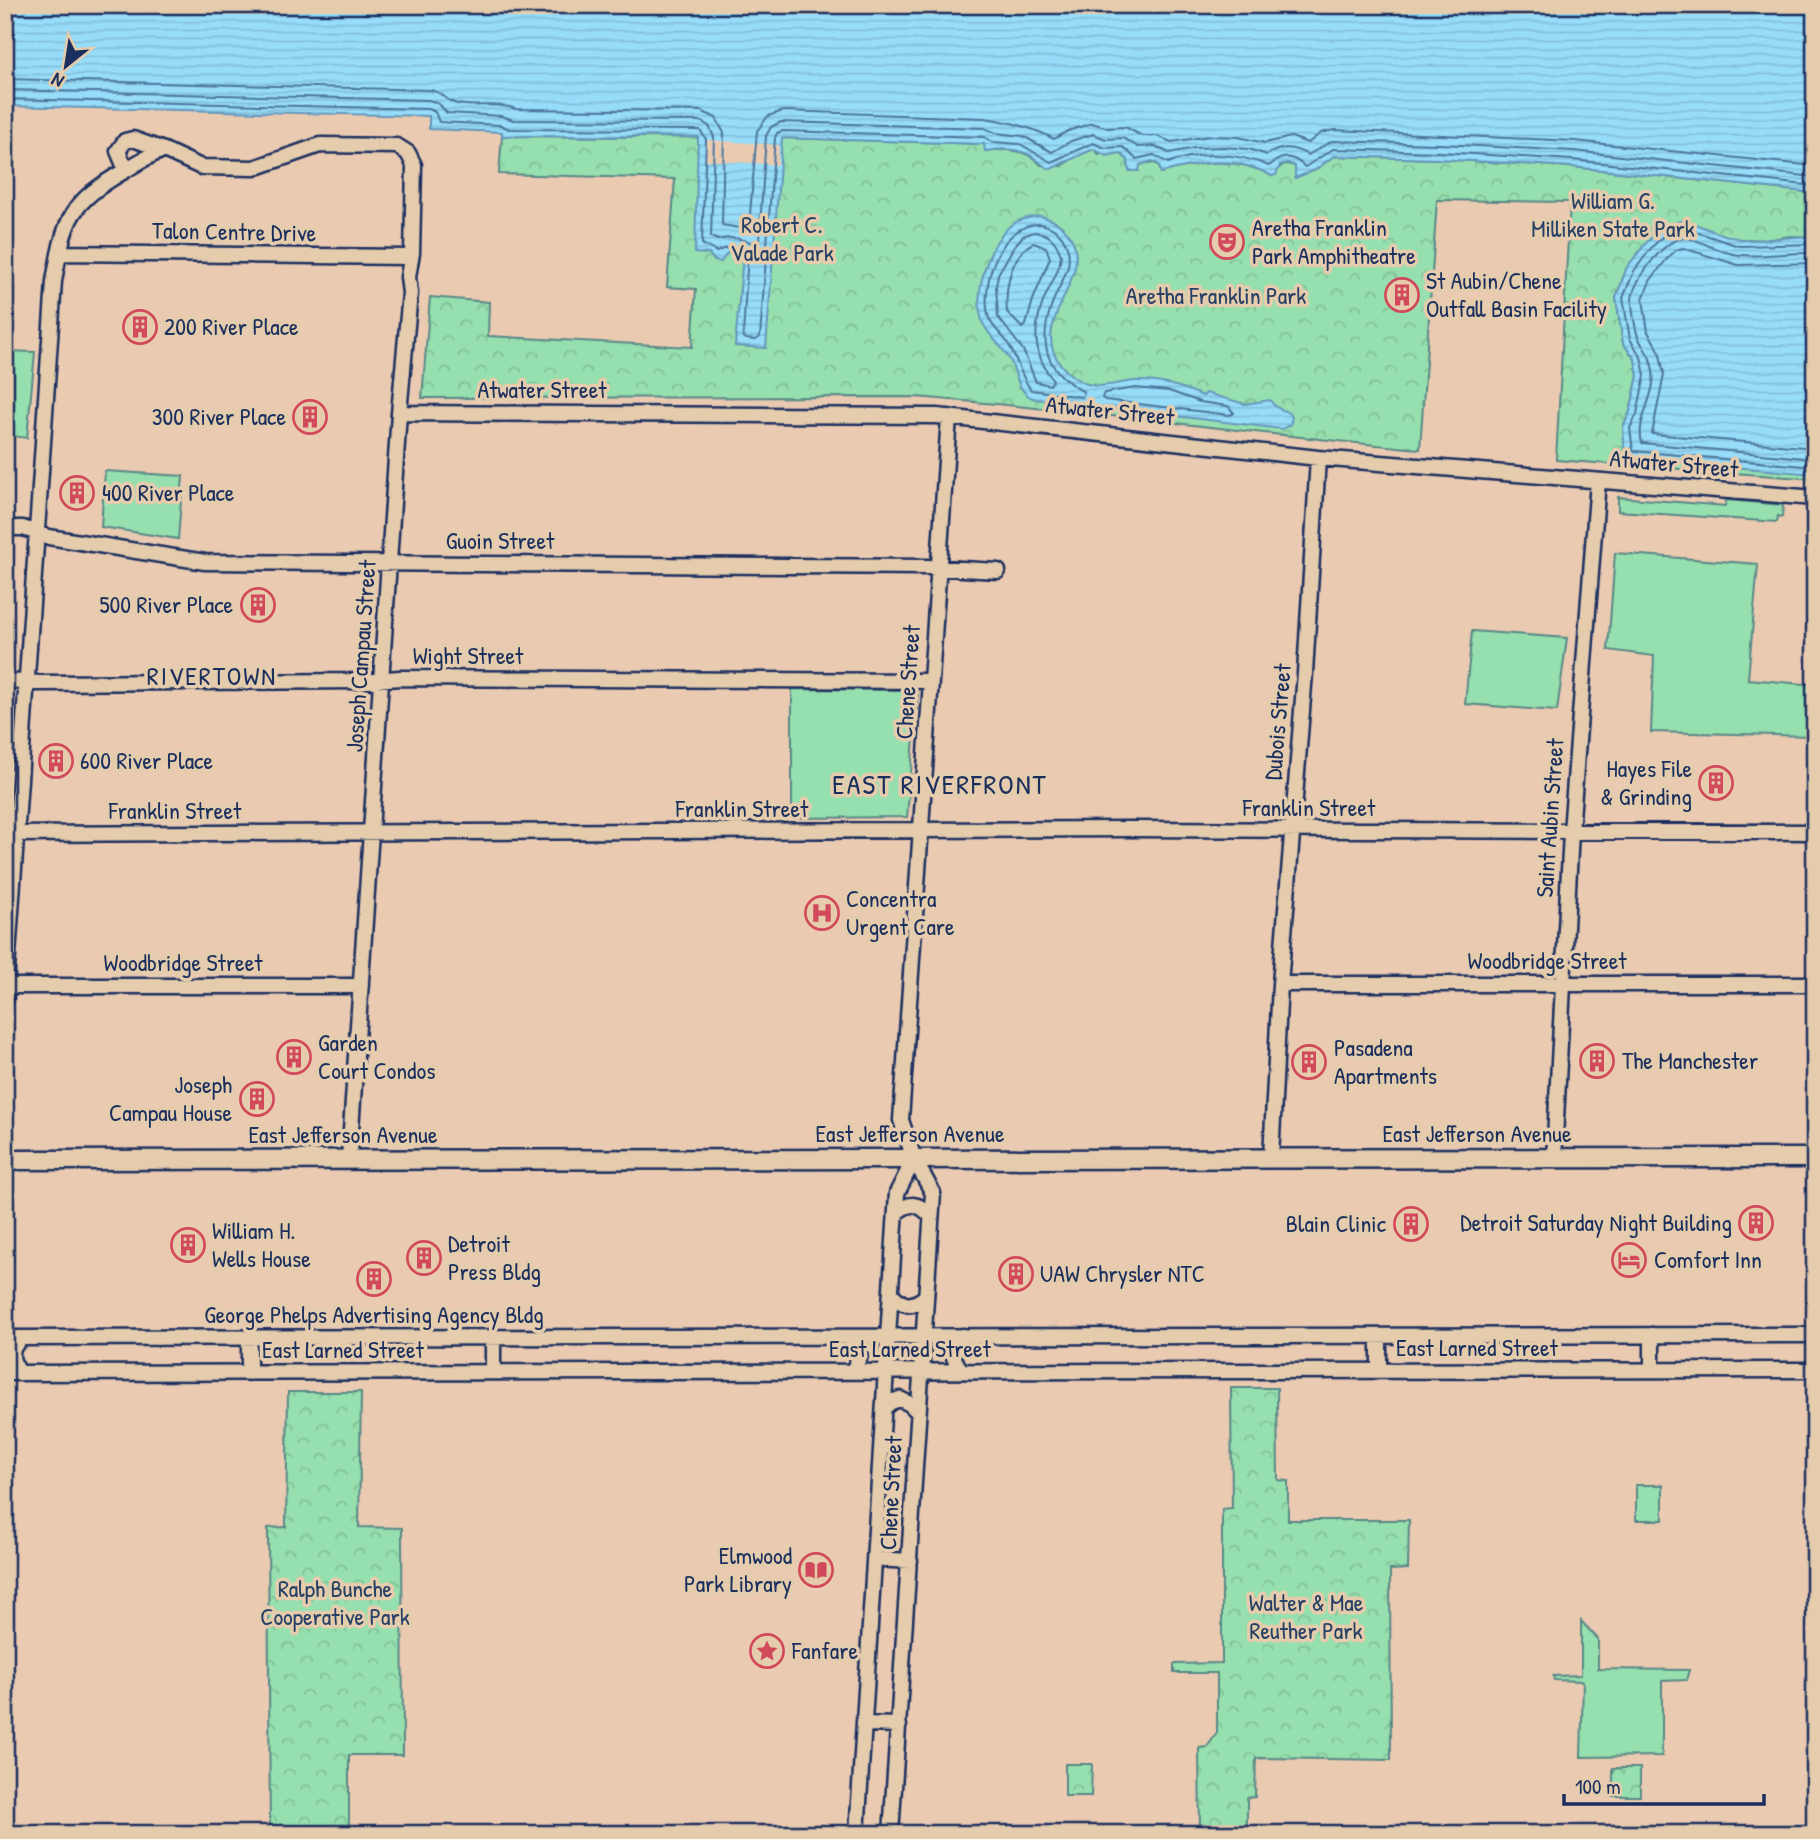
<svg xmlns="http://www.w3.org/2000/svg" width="1820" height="1839" font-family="'Patrick Hand',sans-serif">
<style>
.green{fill:#96dfae;stroke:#588786;stroke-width:2}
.park{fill:url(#park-crowns);stroke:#588786;stroke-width:2}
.water{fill:url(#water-rules);stroke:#6597bb;stroke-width:2}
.pier{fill:#eacbb2}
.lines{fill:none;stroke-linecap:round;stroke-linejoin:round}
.shore{stroke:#4d759c;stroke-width:2}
.minor-casing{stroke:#1b2f5e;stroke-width:19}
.major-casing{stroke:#1b2f5e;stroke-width:23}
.minor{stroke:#e4ccac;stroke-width:14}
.major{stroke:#e4ccac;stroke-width:18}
.labels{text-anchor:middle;stroke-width:7;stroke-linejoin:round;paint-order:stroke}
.park-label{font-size:24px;fill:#274166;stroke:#e4ccac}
.poi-label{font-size:24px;fill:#1b2f5e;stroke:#e4ccac;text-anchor:start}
.street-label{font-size:24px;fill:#1b2f5e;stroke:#e4ccac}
.neighbourhood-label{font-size:26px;letter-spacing:2px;fill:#1b2f5e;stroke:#e4ccac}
.quarter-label{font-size:28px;letter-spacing:2px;fill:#1b2f5e;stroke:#e4ccac}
</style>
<defs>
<pattern id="park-crowns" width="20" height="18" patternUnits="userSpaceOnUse" patternTransform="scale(1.75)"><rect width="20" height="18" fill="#96dfae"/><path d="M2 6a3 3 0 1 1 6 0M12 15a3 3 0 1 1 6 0" fill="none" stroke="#81c098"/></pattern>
<pattern id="water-rules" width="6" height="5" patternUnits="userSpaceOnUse" patternTransform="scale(1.75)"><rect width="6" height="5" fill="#97ddf9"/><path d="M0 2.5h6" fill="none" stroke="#82bed8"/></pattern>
</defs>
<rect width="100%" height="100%" fill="#eacbb2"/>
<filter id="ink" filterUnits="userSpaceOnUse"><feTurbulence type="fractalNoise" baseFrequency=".0143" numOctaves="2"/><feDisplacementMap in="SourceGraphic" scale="14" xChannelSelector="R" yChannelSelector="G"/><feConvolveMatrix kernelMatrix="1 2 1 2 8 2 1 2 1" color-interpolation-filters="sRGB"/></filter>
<g filter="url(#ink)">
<path class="green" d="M 5,351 L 35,352 L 27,438 L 11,436 L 12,422 L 5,421 Z
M 105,471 L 183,476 L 178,539 L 101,527 Z
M 1618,497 L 1725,506 L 1726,500 L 1783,505 L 1782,517 L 1778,516 L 1777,522 L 1618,511 Z
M 1615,553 L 1758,564 L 1748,679 L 1815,685 L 1815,736 L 1651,732 L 1654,656 L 1608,650 Z
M 1472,631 L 1567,638 L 1557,711 L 1465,704 Z
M 792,689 L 903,690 L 918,693 L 907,817 L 792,818 Z
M 1636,1485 L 1663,1485 L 1663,1520 L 1636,1520 Z
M 1581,1621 L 1598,1639 L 1598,1669 L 1689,1670 L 1686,1680 L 1662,1681 L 1662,1756 L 1581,1757 L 1583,1681 L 1554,1680 L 1553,1676 L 1581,1675 Z"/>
<path class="park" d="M 502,136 L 782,138 L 985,144 L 985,151 C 1005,148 1027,149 1041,165 L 1061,166 L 1077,156 L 1094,149 L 1099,154 L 1120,153 L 1128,160 L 1129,171 C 1140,166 1147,159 1159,165 L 1161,173 C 1198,162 1236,156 1272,176 C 1279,167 1283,161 1295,166 L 1296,177 L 1315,170 L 1334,156 L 1439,159 L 1573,167 L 1815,193 L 1815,237 L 1790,236 L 1766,240 L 1740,239 L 1627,267 L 1616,298 L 1623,343 L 1635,359 L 1638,376 L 1630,412 L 1623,427 L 1625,441 L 1815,474 L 1815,479 L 1556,460 L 1570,202 L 1437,200 L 1420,449 C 1251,434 1082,409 913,397 L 422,398 L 430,297 L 489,302 L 488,336 L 692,347 L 696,289 L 667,287 L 675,179 L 499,174 Z
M 1231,1388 L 1277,1388 L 1278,1480 L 1288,1481 L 1288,1520 L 1409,1520 L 1408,1569 L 1390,1570 L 1391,1760 L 1256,1758 L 1255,1797 L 1247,1798 L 1247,1834 L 1200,1834 L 1199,1748 L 1207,1747 L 1217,1733 L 1217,1673 L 1174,1673 L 1174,1664 L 1222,1663 L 1222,1509 L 1232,1508 Z
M 288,1392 L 361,1392 L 359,1527 L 402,1528 L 403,1755 L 349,1755 L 349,1834 L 270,1834 L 268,1528 L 286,1527 Z
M 1065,1764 L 1092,1764 L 1091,1796 L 1065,1796 Z
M 1613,1768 L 1640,1768 L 1640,1796 L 1613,1796 Z"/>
<path class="water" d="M 5,5 L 1815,5 L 1815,193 L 1573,167 L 1439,159 L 1334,156 L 1315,170 L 1295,178 L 1295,166 L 1288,163 L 1280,165 L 1276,175 L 1272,176 C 1236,155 1198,162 1161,173 L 1159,165 L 1152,161 L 1140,165 L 1139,171 L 1129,171 L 1128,160 L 1120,153 L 1107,156 L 1093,149 L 1051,169 C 1043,167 1043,165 1037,160 C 1022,148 1002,148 985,151 L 984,144 L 782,138 L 766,348 L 735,346 L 743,255 L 727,253 L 721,262 L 715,261 L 709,254 L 695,253 L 698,137 L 502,136 L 502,132 L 429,129 L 429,116 L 5,106 Z
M 1040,216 C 1053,219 1063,225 1070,236 C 1098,281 1016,329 1070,374 C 1094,394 1108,383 1135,381 C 1159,380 1181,386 1203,396 L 1206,393 L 1245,404 L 1270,400 C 1278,413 1286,407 1292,417 L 1290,425 L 1282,429 L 1036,399 C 1018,395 1017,375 1010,360 C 1003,346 987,335 982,321 C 973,292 989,240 1014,223 C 1022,218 1031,217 1040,216 Z
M 1684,220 C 1702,226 1723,237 1742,239 C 1767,242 1790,235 1815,237 L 1815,474 L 1625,458 L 1623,427 L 1630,412 L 1638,376 L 1635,359 L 1623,343 L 1616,298 L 1627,267 L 1647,242 L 1662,227 Z"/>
<path class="pier" d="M 707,140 L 779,145 L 778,165 L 705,160 Z"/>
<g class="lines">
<path class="shore" d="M 5,79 L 430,90 C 443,92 445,100 454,103 C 471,109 496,101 516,109 L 701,111 L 716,118 L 724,133 L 722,225 L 746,229 L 749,226 L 757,131 L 768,116 L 783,111 L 985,118 C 1009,122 1032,127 1054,139 L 1068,131 L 1092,123 L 1108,128 L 1125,127 L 1142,136 L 1157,136 L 1171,142 L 1210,136 L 1238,137 L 1265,143 L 1291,137 L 1308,143 L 1321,133 L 1334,130 L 1575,141 L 1815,166
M 5,90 L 429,100 L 439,104 L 447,113 L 502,116 L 513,120 L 700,121 L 709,126 L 714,137 L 711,237 L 718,240 C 730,236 744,238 755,245 L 759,242 L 766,136 L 771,127 L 781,122 L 984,128 L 996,133 L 1023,136 L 1052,152 L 1071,141 L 1093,134 L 1106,139 L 1123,138 L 1138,147 L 1155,146 L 1169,153 L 1195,148 L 1223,147 L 1249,149 L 1267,155 C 1282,145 1293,147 1308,155 L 1332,141 L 1440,144 L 1574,151 L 1815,177
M 5,99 L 429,109 L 435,112 L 439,122 L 501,125 L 509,129 L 700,130 L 706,139 L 702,244 L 717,252 C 726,247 739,243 748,252 L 743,336 L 746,339 L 756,340 L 760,337 L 775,138 L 777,133 L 782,131 L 984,137 L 993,142 L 1020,144 L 1051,162 L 1093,143 L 1105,148 L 1123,147 L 1136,159 L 1154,155 L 1168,163 C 1199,151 1239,153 1269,166 C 1283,154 1292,155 1305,167 L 1333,149 L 1440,152 L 1573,160 L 1815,186
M 1040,224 C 1051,226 1060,231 1065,242 C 1077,266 1058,284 1051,307 C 1038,346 1047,372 1084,392 L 1082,397 L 1031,390 C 1020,375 1017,357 1007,342 C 1001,333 990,326 988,315 C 981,282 1000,224 1040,224 Z
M 1034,232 C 1050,233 1056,241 1061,255 C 1060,272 1049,286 1043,302 C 1032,331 1034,356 1053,380 L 1050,385 L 1036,382 L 1023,350 L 998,317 L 996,286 L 998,274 L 1015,245 L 1023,236 Z
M 1033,243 L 1046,247 L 1050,258 L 1033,300 L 1026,325 L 1022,328 L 1007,312 C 1005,289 1010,255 1033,243 Z
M 1815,244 L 1739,246 L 1684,228 L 1666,233 L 1652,247 L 1634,271 L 1623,298 L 1630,339 L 1641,357 L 1645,375 L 1637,414 L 1630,428 L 1633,451 L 1815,467
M 1815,253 C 1790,252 1765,257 1740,255 C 1697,251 1688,215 1651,262 C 1643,273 1633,286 1632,300 C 1632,310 1635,328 1638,337 C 1645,352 1650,352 1653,371 C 1657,395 1635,420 1642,443 L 1815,459
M 1815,263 L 1738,265 L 1683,248 L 1676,250 L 1666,260 L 1650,281 L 1643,299 L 1648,332 L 1659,350 L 1664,374 L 1652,434 L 1815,448
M 1135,388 L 1169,391 L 1200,402 L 1228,406 L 1234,413 L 1230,415 L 1105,400 L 1102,398 L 1104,393 Z"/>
<g class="minor-casing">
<path id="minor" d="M 126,170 L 118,151 L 125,141 L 133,139 L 164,150
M 59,253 L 409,257
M 399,413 L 937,416 L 1318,458 L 1815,498
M 5,528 L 23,528 L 49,537 L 205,562 L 927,567 L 998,571
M 5,681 L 40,683 L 365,681 L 399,678 L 931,681
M 5,834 L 1131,829 L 1815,832
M 1280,984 L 1815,984
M 5,986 L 361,986
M 5,1000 L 54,281 C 65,218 69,203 126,170 C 139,162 150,154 164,150 L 201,167 L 254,168 L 320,145 L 397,146 L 408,153 L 414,165 L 412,253 L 408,277 L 410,293 L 399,413 L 349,1160
M 1271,1157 L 1280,984 L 1305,673 L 1318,458
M 1554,1158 L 1571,832 L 1598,481
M 896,1213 C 910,1201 919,1203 931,1216
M 891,1293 C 903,1307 911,1308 925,1297
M 1379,1336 L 1379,1371
M 5,1338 L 1815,1335
M 493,1338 L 493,1372
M 1652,1370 L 1652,1335
M 853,1371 L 860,1356 L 856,1337
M 962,1371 C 951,1358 950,1349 963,1336
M 5,1373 L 1815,1370
M 20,1373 C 10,1360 8,1350 21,1339
M 249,1373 L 249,1338
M 884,1408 L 891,1402 L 900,1399 L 910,1404 L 918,1412
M 875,1559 L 910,1561
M 864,1724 L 899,1725
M 857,1834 L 897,1193 L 914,1159
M 891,1834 L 933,1193 L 914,1159 L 901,1120 L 949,417"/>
</g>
<g class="major-casing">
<path id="major" d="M 5,1160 L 1815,1158"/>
</g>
<use href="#minor" class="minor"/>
<use href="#major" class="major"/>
</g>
</g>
<defs>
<g id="theatre-ring" transform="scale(1.75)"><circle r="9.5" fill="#e4ccac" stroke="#d1495b" stroke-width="1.5"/><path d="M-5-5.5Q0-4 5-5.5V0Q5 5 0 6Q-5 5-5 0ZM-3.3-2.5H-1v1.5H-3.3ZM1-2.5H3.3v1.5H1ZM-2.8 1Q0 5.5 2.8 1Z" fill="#d1495b"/></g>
<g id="building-ring" transform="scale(1.75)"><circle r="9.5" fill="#e4ccac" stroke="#d1495b" stroke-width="1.5"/><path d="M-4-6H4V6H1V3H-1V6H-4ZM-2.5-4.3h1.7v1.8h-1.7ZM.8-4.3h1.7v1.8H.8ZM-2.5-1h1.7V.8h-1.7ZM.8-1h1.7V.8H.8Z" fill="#d1495b"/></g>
<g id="hospital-ring" transform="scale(1.75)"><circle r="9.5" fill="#e4ccac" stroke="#d1495b" stroke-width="1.5"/><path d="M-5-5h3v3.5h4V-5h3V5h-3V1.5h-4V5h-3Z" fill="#d1495b"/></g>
<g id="hotel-ring" transform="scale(1.75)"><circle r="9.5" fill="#e4ccac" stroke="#d1495b" stroke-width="1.5"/><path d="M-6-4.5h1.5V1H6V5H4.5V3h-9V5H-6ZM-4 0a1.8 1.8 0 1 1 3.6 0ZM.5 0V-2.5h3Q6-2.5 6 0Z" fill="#d1495b"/></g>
<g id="library-ring" transform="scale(1.75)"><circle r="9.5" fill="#e4ccac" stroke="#d1495b" stroke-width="1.5"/><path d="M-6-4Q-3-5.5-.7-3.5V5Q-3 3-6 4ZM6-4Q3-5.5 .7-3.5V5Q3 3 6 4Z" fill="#d1495b"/></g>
<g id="sight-ring" transform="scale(1.75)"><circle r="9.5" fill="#e4ccac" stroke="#d1495b" stroke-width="1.5"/><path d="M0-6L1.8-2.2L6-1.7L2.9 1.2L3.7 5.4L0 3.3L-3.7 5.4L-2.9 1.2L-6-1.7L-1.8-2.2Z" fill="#d1495b"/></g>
</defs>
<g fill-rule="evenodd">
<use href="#theatre-ring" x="1227" y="242"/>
<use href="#building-ring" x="1402" y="295"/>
<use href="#building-ring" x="140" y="327"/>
<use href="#building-ring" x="310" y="417"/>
<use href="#building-ring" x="77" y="493"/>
<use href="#building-ring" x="258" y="605"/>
<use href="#building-ring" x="56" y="761"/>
<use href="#building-ring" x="1716" y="783"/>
<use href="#hospital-ring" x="822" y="913"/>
<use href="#building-ring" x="294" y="1057"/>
<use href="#building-ring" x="1597" y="1061"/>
<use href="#building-ring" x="1309" y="1062"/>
<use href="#building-ring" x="257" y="1099"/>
<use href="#building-ring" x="1756" y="1223"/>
<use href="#building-ring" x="1411" y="1224"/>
<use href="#building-ring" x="188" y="1245"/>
<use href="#building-ring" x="424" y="1258"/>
<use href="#hotel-ring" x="1629" y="1260"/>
<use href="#building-ring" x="1016" y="1274"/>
<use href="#building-ring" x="374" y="1279"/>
<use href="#library-ring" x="816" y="1570"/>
<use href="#sight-ring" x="767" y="1651"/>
</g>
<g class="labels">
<g class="park-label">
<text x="1613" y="209">William G.<tspan x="1613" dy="28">Milliken State Park</tspan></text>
<text x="782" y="233">Robert C.<tspan x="782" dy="28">Valade Park</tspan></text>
<text x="1216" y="304">Aretha Franklin Park</text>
<text x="335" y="1597">Ralph Bunche<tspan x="335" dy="28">Cooperative Park</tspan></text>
<text x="1306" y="1611">Walter &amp; Mae<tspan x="1306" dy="28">Reuther Park</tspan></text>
</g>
<g class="poi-label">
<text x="1252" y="236">Aretha Franklin<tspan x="1252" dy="28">Park Amphitheatre</tspan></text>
<text x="1426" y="289">St Aubin/Chene<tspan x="1426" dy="28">Outfall Basin Facility</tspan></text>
<text x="164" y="335">200 River Place</text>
<text x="286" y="425" text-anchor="end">300 River Place</text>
<text x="102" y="501">400 River Place</text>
<text x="233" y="613" text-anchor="end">500 River Place</text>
<text x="80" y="769">600 River Place</text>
<text x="1692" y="777" text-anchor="end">Hayes File<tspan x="1692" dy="28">&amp; Grinding</tspan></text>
<text x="846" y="907">Concentra<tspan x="846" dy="28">Urgent Care</tspan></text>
<text x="318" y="1051">Garden<tspan x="318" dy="28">Court Condos</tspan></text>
<text x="1334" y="1056">Pasadena<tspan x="1334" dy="28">Apartments</tspan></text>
<text x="1622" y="1069">The Manchester</text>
<text x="232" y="1093" text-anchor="end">Joseph<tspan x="232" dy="28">Campau House</tspan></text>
<text x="1732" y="1231" text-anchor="end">Detroit Saturday Night Building</text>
<text x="1386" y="1232" text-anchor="end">Blain Clinic</text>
<text x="212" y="1239">William H.<tspan x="212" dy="28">Wells House</tspan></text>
<text x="448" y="1252">Detroit<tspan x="448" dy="28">Press Bldg</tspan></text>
<text x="1654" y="1268">Comfort Inn</text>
<text x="1040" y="1282">UAW Chrysler NTC</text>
<text x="374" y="1323" text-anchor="middle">George Phelps Advertising Agency Bldg</text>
<text x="792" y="1564" text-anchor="end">Elmwood<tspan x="792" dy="28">Park Library</tspan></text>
<text x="792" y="1659">Fanfare</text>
</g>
<g class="street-label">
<text transform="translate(234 232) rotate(1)" y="8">Talon Centre Drive</text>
<text x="542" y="398">Atwater Street</text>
<text transform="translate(1110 411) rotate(6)" y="8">Atwater Street</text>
<text transform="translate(1674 464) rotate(5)" y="8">Atwater Street</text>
<text x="500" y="549">Guoin Street</text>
<text transform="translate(361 656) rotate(-86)" y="8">Joseph Campau Street</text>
<text x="468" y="664">Wight Street</text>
<text transform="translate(908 682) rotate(-86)" y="8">Chene Street</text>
<text transform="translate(1278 722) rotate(-85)" y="8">Dubois Street</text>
<text x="1309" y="816">Franklin Street</text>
<text x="742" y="817">Franklin Street</text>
<text x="175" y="819">Franklin Street</text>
<text transform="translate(1550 818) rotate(-86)" y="8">Saint Aubin Street</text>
<text x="1547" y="969">Woodbridge Street</text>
<text x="183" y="971">Woodbridge Street</text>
<text x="910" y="1142">East Jefferson Avenue</text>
<text x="1477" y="1142">East Jefferson Avenue</text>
<text x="343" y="1143">East Jefferson Avenue</text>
<text x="1477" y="1356">East Larned Street</text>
<text x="910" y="1357">East Larned Street</text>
<text x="343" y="1358">East Larned Street</text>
<text transform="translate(891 1493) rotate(-87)" y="8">Chene Street</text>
</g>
<g class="neighbourhood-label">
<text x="212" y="685">RIVERTOWN</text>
</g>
<g class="quarter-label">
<text x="940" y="794">EAST RIVERFRONT</text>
</g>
</g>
<rect width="1820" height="1839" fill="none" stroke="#e4ccac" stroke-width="28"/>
<rect x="14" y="14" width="1792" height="1811" fill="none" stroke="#1b2f5e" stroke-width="2.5" filter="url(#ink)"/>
<g transform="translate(66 66) rotate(210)" stroke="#e4ccac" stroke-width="5" paint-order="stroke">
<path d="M0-5L12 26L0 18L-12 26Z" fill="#1b2f5e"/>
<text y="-10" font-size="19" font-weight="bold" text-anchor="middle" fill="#1b2f5e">N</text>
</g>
<path d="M1564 1794v10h200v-10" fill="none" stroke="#1b2f5e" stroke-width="3.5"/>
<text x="1575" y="1794" font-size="21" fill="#1b2f5e" stroke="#e4ccac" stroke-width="5" paint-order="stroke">100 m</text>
</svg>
